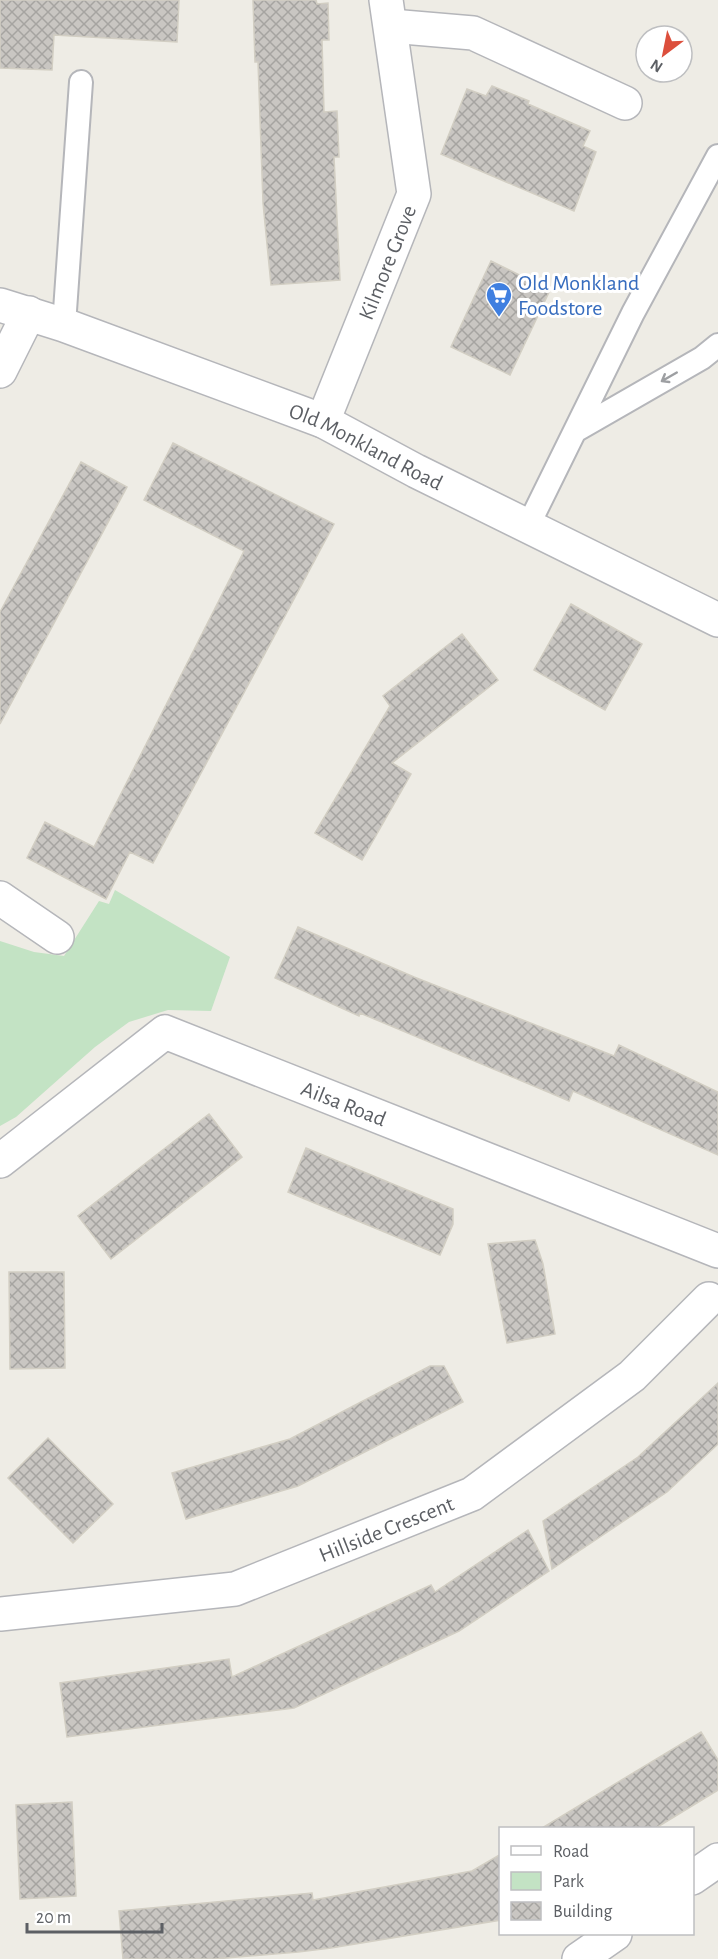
<svg xmlns="http://www.w3.org/2000/svg" width="718" height="1959" font-family="'Alegreya Sans',sans-serif">
<style>
.park{fill:#c3e3c4}
.building{fill:url(#building-cross-hatch);stroke:#d2cec3;stroke-width:1.5}
.lines{fill:none;stroke-linecap:round;stroke-linejoin:round}
.service-casing{stroke:#b5b6ba;stroke-width:26}
.minor-casing{stroke:#b5b6ba;stroke-width:36}
.tertiary-casing{stroke:#b5b6ba;stroke-width:36}
.service{stroke:#fff;stroke-width:22}
.minor{stroke:#fff;stroke-width:33}
.tertiary{stroke:#fff;stroke-width:33}
.oneway{stroke:#9d9fa2}
.labels{text-anchor:middle;stroke-width:6;stroke-linejoin:round;paint-order:stroke}
.street-label{font-size:22px;fill:#5c5f64;stroke:#fff}
.shop-label{font-size:22px;fill:#366cbe;stroke:#fff;text-anchor:start}
</style>
<defs>
<pattern id="building-cross-hatch" width="8" height="8" patternUnits="userSpaceOnUse" patternTransform="scale(1.5)"><rect width="8" height="8" fill="#c9c6c2"/><path d="M0 0l8 8M0 8l8-8" fill="none" stroke="#a6a4a1"/></pattern>
</defs>
<rect width="100%" height="100%" fill="#eeece5"/>
<path class="park" d="M 115,890 L 230,957 L 211,1011 L 168,1010 L 129,1022 L 95,1047 L 16,1117 L 0,1126 L 0,941 L 34,952 L 64,956 L 99,901 L 109,904 Z"/>
<path class="building" d="M 0,0 L 179,0 L 177,42 L 54,35 L 52,70 L 0,68 Z
M 253,0 L 316,0 L 317,4 L 328,3 L 329,40 L 322,40 L 324,112 L 337,111 L 339,157 L 334,157 L 340,280 L 271,285 L 263,203 L 258,62 L 255,62 Z
M 492,86 L 529,101 L 528,104 L 590,131 L 583,146 L 596,152 L 574,211 L 441,154 L 467,89 L 486,96 Z
M 491,261 L 550,290 L 510,375 L 451,347 Z
M 173,443 L 334,524 L 153,863 L 130,852 L 106,899 L 27,858 L 45,822 L 94,847 L 244,551 L 144,500 Z
M 81,462 L 127,487 L 0,724 L 0,612 Z
M 571,604 L 642,644 L 605,710 L 534,670 Z
M 462,634 L 498,680 L 392,763 L 411,774 L 362,860 L 315,833 L 390,706 L 383,696 Z
M 298,927 L 414,977 L 614,1056 L 619,1045 L 718,1092 L 718,1155 L 573,1091 L 569,1101 L 548,1092 L 360,1013 L 359,1016 L 275,978 Z
M 209,1114 L 242,1157 L 111,1259 L 78,1216 Z
M 306,1148 L 453,1209 L 453,1224 L 440,1255 L 288,1192 Z
M 535,1240 L 543,1264 L 555,1334 L 507,1343 L 488,1244 Z
M 9,1272 L 64,1272 L 65,1368 L 10,1369 Z
M 430,1366 L 444,1366 L 463,1402 L 298,1486 L 186,1519 L 172,1473 L 290,1439 Z
M 718,1383 L 718,1444 L 667,1492 L 552,1569 L 543,1521 L 638,1457 Z
M 48,1438 L 113,1504 L 73,1543 L 8,1478 Z
M 528,1530 L 549,1571 L 459,1631 L 294,1708 L 67,1737 L 60,1683 L 229,1659 L 232,1677 L 431,1585 L 435,1592 Z
M 701,1732 L 718,1760 L 718,1790 L 656,1828 L 542,1828 Z
M 72,1802 L 76,1896 L 20,1899 L 16,1805 Z
M 501,1854 L 501,1920 L 331,1948 L 298,1952 L 214,1959 L 123,1959 L 119,1911 L 312,1893 L 313,1900 L 472,1871 Z"/>
<g class="lines">
<g class="service-casing">
<path id="service" d="M 64,325 L 81,82
M 575,431 L 702,358 L 718,345
M 528,526 L 633,313 L 718,156"/>
</g>
<g class="minor-casing">
<g id="minor">
<path d="M 391,26 L 473,33 L 625,103"/>
<path d="M 0,371 L 29,313"/>
<path id="s1" d="M 323,421 L 414,194 L 386,0"/>
<path d="M 0,898 L 57,937"/>
<path id="s2" d="M 0,1161 L 165,1032 L 718,1251"/>
<path id="s3" d="M 0,1614 L 235,1589 L 472,1494 L 632,1376 L 709,1299"/>
<path d="M 692,1878 L 718,1860"/>
<path d="M 579,1959 L 615,1934"/>
</g>
</g>
<g class="tertiary-casing">
<g id="tertiary">
<path id="s4" d="M 0,305 L 64,325 L 323,421 L 416,471 L 718,620"/>
</g>
</g>
<use href="#service" class="service"/>
<use href="#minor" class="minor"/>
<use href="#tertiary" class="tertiary"/>
</g>
<defs><path id="oneway-shaft" d="M-6 0H5M1.5-3L5.5 0L1.5 3" fill="none" stroke-width="1.6" stroke-linecap="round" stroke-linejoin="round" transform="scale(1.5)"/></defs>
<use class="oneway" href="#oneway-shaft" transform="translate(669 377) rotate(150)"/>
<defs>
<g id="supermarket-pin" transform="scale(1.35)"><path d="M0 17L-7.5 6A9.5 9.5 0 1 1 7.5 6Z" fill="#3f7fe0" stroke="#fff"/><path d="M-6-5.5h2.5l.6 2H6L4.5 2H-2.5L-4.4-4H-6ZM-1.5 3.2a1.3 1.3 0 1 0 .1 0ZM3 3.2a1.3 1.3 0 1 0 .1 0Z" fill="#fff"/></g>
</defs>
<g fill-rule="evenodd">
<use href="#supermarket-pin" x="499" y="295"/>
</g>
<g class="labels">
<g class="street-label">
<text dy="8" stroke="none"><textPath href="#s1" startOffset="171">Kilmore Grove</textPath></text>
<text dy="8" stroke="none"><textPath href="#s4" startOffset="393">Old Monkland Road</textPath></text>
<text dy="8" stroke="none"><textPath href="#s2" startOffset="402">Ailsa Road</textPath></text>
<text dy="8" stroke="none"><textPath href="#s3" startOffset="399">Hillside Crescent</textPath></text>
</g>
<g class="shop-label">
<text x="518" y="290">Old Monkland<tspan x="518" dy="25">Foodstore</tspan></text>
</g>
</g>
<rect x="499" y="1827" width="195" height="108" fill="#ffffff" stroke="#bebfc1" stroke-width="1.5"/>
<rect x="511" y="1846" width="30" height="9" fill="#ffffff" stroke="#bebfc1" stroke-width="1.5"/>
<text x="553" y="1857" font-size="18" fill="#5c5f64">Road</text>
<rect x="511" y="1872" width="30" height="18" fill="#c3e3c4" stroke="#bebfc1" stroke-width="1.5"/>
<text x="553" y="1887" font-size="18" fill="#5c5f64">Park</text>
<rect x="511" y="1902" width="30" height="18" fill="url(#building-cross-hatch)" stroke="#bebfc1" stroke-width="1.5"/>
<text x="553" y="1917" font-size="18" fill="#5c5f64">Building</text>
<g transform="translate(664 54) rotate(212)"><circle r="28" fill="#ffffff" stroke="#bebfc1" stroke-width="1.5"/>
<path d="M0-4.5L10 22L0 15L-10 22Z" fill="#dc4f3c"/>
<text y="-9" font-size="16" font-weight="bold" text-anchor="middle" fill="#5c5f64">N</text>
</g>
<path d="M27 1923v9h135v-9" fill="none" stroke="#5c5f64" stroke-width="3"/>
<text x="36" y="1923" font-size="18" fill="#5c5f64" stroke="#ffffff" stroke-width="4.5" paint-order="stroke">20 m</text>
</svg>
